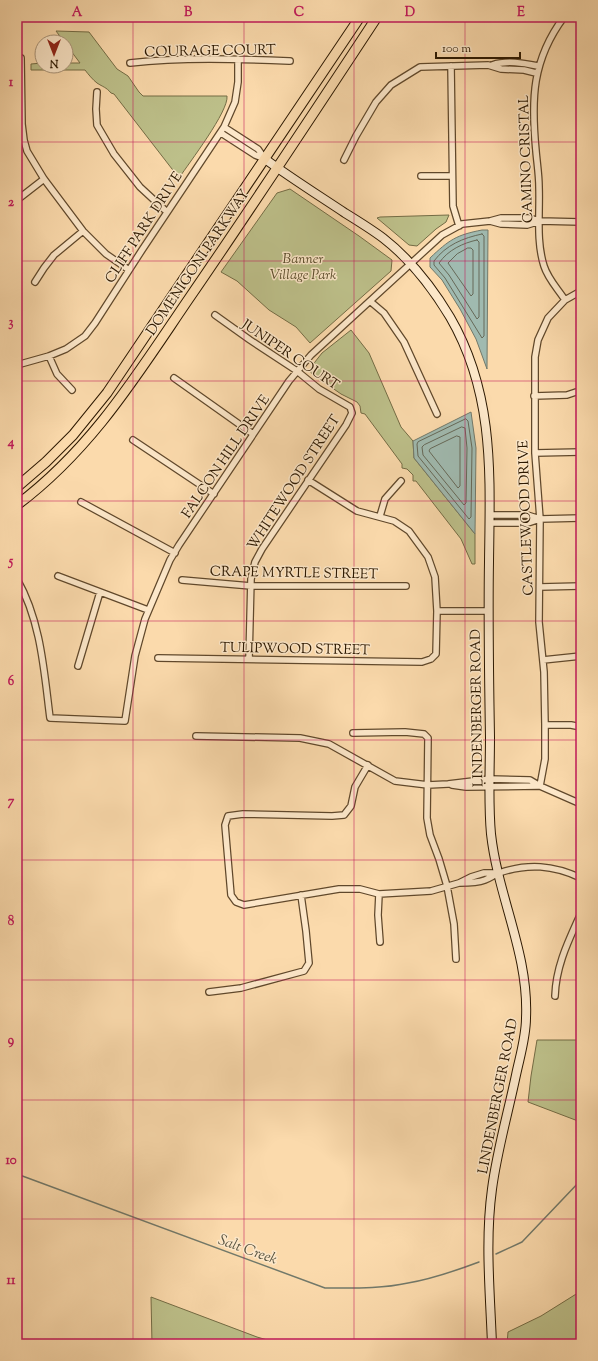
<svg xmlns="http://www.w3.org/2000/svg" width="598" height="1361" font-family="'Sorts Mill Goudy',serif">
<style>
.green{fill:#bdc08a;stroke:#746c45}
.water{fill:#a0bab0;stroke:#72796a}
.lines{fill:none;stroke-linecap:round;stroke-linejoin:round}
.shore{stroke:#666958;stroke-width:1}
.stream{stroke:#72796a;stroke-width:1.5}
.street-casing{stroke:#60482b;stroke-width:8}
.secondary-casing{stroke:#2c1800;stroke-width:10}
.primary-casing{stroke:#2c1800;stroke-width:11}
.street{stroke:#fce7c9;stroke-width:5.5}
.secondary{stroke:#fce7c9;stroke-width:8}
.primary{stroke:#fbdaac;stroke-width:9}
.grid{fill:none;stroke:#c2185b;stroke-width:1;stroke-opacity:0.55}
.labels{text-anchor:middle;stroke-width:3;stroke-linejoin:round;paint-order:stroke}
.street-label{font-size:14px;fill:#2c1800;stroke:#fce7c9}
.park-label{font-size:14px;font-style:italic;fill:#584a29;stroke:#fce7c9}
.water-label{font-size:15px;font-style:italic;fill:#55513e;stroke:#fce7c9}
.neatline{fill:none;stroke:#c2185b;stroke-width:1.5}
.grid-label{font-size:13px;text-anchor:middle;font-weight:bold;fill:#c2185b}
</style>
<rect width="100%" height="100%" fill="#fbdaac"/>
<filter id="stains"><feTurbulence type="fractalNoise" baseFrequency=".005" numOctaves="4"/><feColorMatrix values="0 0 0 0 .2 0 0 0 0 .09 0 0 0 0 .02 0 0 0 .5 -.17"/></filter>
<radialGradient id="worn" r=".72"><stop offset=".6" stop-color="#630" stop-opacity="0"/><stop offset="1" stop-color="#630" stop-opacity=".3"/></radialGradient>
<path class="green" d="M 56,31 L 89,32 L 117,69 L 128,76 L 139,92 L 143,96 L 227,96 C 229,111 189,163 179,178 L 114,94 L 111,93 C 106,87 103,87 97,83 C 93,80 88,74 85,70 L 31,70 L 31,64 L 42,63 L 42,66 L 66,66 L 66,63 L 80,63 Z
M 290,189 L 359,236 L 392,260 L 391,271 L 310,343 L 296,327 L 269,310 L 237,281 L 221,272 L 277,193 Z
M 449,215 L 446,222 L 436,229 L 417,246 L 409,245 L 377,218 L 380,217 Z
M 351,330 L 369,353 L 401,427 L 413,441 L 414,458 L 475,534 L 475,564 L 472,564 L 461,539 L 416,481 L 413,481 L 413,475 L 407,469 L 402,468 L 402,464 L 365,414 L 361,413 L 360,406 L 357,402 L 341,394 L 311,373 L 311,367 L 322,353 Z
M 537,1040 L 581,1040 L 581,1119 L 578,1121 L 528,1102 L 531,1076 Z
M 581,1291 L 581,1344 L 507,1344 L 508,1332 L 541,1316 Z
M 151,1297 L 257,1337 L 281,1344 L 152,1344 Z"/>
<path class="water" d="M 482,230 L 488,230 L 487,369 L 476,339 L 460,309 L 442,280 L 430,267 L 430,258 C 449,240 456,235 482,230 Z
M 471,412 L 476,448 L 475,534 L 414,458 L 413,441 Z"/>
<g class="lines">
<path class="shore" d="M 482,234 L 484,236 L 484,336 L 482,338 L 445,278 L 434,265 L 434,261 C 446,245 463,238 482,234 Z
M 477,240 L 479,242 L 479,317 L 477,319 L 449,275 L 439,263 C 448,250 463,243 477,240 Z
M 468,248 L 471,248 L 473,250 L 473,294 L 471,296 L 448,263 L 457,254 Z
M 466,419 L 468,421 L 472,448 L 471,517 L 469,519 L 418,456 L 417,444 L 418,442 Z
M 462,427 L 465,428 L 467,448 L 466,503 L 464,505 L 423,455 L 422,447 L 424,445 Z
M 457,436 L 460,437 L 460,486 L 458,488 L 429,451 L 430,449 Z"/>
<path class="stream" d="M 17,20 L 339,20
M 17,1174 L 325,1288 C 353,1288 381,1289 408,1283 C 432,1279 455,1271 479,1262
M 496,1254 L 522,1242 L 581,1180"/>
<g class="street-casing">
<path id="street" d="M 564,17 C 532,60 531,99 536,151 C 537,163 539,175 539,187 C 540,213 536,241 544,266 C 548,279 558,289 565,300
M 17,58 L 21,58 L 22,124 L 24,140 L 27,151 L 44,179 L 83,231 L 106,254 L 129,270
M 130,63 C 183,57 236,59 290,61
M 492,65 C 507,60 523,63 538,66
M 451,66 L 453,206 L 459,226
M 97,92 L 96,109 L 97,125 L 114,154 L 140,187 L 167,212
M 224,127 L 258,149 L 265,159
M 221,133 L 255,155 L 265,159
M 344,160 L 356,136 L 376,102 L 391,85 L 420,67 L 488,65 L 501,69 L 524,70 L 536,73
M 421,176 L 452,176
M 17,200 L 44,179
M 490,221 L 501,224 L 527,225 L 540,221 L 581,222
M 35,282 L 44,268 L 54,255 L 83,231
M 371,302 L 384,313 L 404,342 L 437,414
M 215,315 L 250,340 L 297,371 L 319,389 L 350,407 L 352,413 L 346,425 L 262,549 L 255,562 L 251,579 L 249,659
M 49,356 L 57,374 L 72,390
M 17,365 L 49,356 L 66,349 L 85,336 L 95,323 L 142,250 L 224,127 L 235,102 L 238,82 L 238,59
M 174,378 L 253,434
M 534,396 L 567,395 L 576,392
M 133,440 L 214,494
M 535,453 L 581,452
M 81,502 L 175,553
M 489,515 L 527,515 L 540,519
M 380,516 L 385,499 L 401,481
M 489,523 L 528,523 L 540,519 L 581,518
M 58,576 L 148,610
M 17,579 C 41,621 44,671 50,718 L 125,721 L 135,656 L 145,619 L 170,560 L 179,545 L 289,381 L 311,355 L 442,235 L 462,224 L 490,221 L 501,218 L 528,218 L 540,221
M 182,580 L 251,586 L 406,586
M 540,587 L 581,586
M 437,611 L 488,611
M 158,658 L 422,662 L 431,659 L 436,654 L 437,611 L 435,577 L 428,557 L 409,531 L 394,521 L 357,511 L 308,480
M 543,660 L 581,656
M 78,666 L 100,592
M 545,725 L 571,725 L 581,727
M 353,733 L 405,732 L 424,734 L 428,738 L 427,818 L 430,835 L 439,859 L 447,886 L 454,924 L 456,959
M 196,736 L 300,738 L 329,744 L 395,781 L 428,785 L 448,784 L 490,779 L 530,780 L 540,786 L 581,804
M 368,765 L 355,787 L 351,806 L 344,815 L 332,816 L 243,814 L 228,816 L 225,825 L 231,895 L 236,902 L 244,905 L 339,889 L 360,889 L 379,894 L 431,891 L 459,883 L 471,877 L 484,873 L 498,873
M 452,785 L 466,787 L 539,786
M 540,786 L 545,759 L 545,725 L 544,672 L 539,622 L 540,519 L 535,453 L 535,357 L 538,340 L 548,318 L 565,300 L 581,291
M 460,883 C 468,883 477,883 485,880 C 490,878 494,875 499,873 C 528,863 553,865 581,878
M 379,894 L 378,915 L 380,942
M 209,992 L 241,988 L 304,971 L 309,963 L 306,931 L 301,895
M 555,996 C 556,965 569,940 581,913"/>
</g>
<g class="secondary-casing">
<path id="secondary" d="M 265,159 C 291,178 318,195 345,213 C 358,221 371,229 383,238 C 410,259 432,287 450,317 C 495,394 490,476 489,562 C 488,621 489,679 490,737 C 490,769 488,802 491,834 C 498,897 529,954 526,1018 C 526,1037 520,1056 516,1075 C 508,1113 497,1151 492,1189 C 485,1240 490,1292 492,1344"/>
</g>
<g class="primary-casing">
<path id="primary" d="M 17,487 L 46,462 L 73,435 L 107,393 L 360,17
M 17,505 C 93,448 138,373 190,297 C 254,204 315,111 377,17"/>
</g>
<use href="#street" class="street"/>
<use href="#secondary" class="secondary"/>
<use href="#primary" class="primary"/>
</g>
<path class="grid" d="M 133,17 L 133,1344M 244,17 L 244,1344M 354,17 L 354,1344M 465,17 L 465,1344M 17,142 L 581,142M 17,261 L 581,261M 17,381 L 581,381M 17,501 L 581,501M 17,621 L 581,621M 17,740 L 581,740M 17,860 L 581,860M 17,980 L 581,980M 17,1100 L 581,1100M 17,1219 L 581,1219"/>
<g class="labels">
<g class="street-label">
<text transform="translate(210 50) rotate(-1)" y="5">COURAGE COURT</text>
<text transform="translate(525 159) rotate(-92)" y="5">CAMINO CRISTAL</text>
<text transform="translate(143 227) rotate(-57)" y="5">CLIFF PARK DRIVE</text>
<text transform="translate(197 262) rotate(-56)" y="5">DOMENIGONI PARKWAY</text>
<text transform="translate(291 354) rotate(34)" y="5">JUNIPER COURT</text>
<text transform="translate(225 456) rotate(-56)" y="5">FALCON HILL DRIVE</text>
<text transform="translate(293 482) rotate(-57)" y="5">WHITEWOOD STREET</text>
<text transform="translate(525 518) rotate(-92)" y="5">CASTLEWOOD DRIVE</text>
<text transform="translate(294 572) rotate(1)" y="5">CRAPE MYRTLE STREET</text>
<text transform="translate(295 648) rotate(1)" y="5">TULIPWOOD STREET</text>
<text transform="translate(476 708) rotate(-91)" y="5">LINDENBERGER ROAD</text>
<text transform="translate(497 1096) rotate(-79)" y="5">LINDENBERGER ROAD</text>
</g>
<g class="park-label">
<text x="303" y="263">Banner<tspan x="303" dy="16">Village Park</tspan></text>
</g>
<g class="water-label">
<text transform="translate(248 1249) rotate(20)" y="5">Salt Creek</text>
</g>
</g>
<rect width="598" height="1361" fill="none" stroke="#fbdaac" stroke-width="44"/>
<g transform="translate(54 54) rotate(180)"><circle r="19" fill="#fce7c9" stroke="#a99479"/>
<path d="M0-3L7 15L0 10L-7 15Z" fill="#8f2418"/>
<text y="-6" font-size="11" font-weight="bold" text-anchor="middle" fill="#2c1800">N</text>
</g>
<path d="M436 52v6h84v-6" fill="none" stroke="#2c1800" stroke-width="2"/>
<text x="442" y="52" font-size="12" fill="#2c1800" stroke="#fce7c9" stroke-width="3" paint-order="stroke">100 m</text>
<rect x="22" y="22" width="554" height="1317" class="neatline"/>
<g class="grid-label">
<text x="77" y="16">A</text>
<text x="188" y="16">B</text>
<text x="299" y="16">C</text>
<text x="410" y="16">D</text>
<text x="521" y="16">E</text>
<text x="11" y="86">1</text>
<text x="11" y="206">2</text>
<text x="11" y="326">3</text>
<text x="11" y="446">4</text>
<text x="11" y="565">5</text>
<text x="11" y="685">6</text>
<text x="11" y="805">7</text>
<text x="11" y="925">8</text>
<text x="11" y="1044">9</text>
<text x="11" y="1164">10</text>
<text x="11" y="1284">11</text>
</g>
<rect width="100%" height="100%" filter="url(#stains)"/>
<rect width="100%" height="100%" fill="url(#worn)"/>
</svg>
